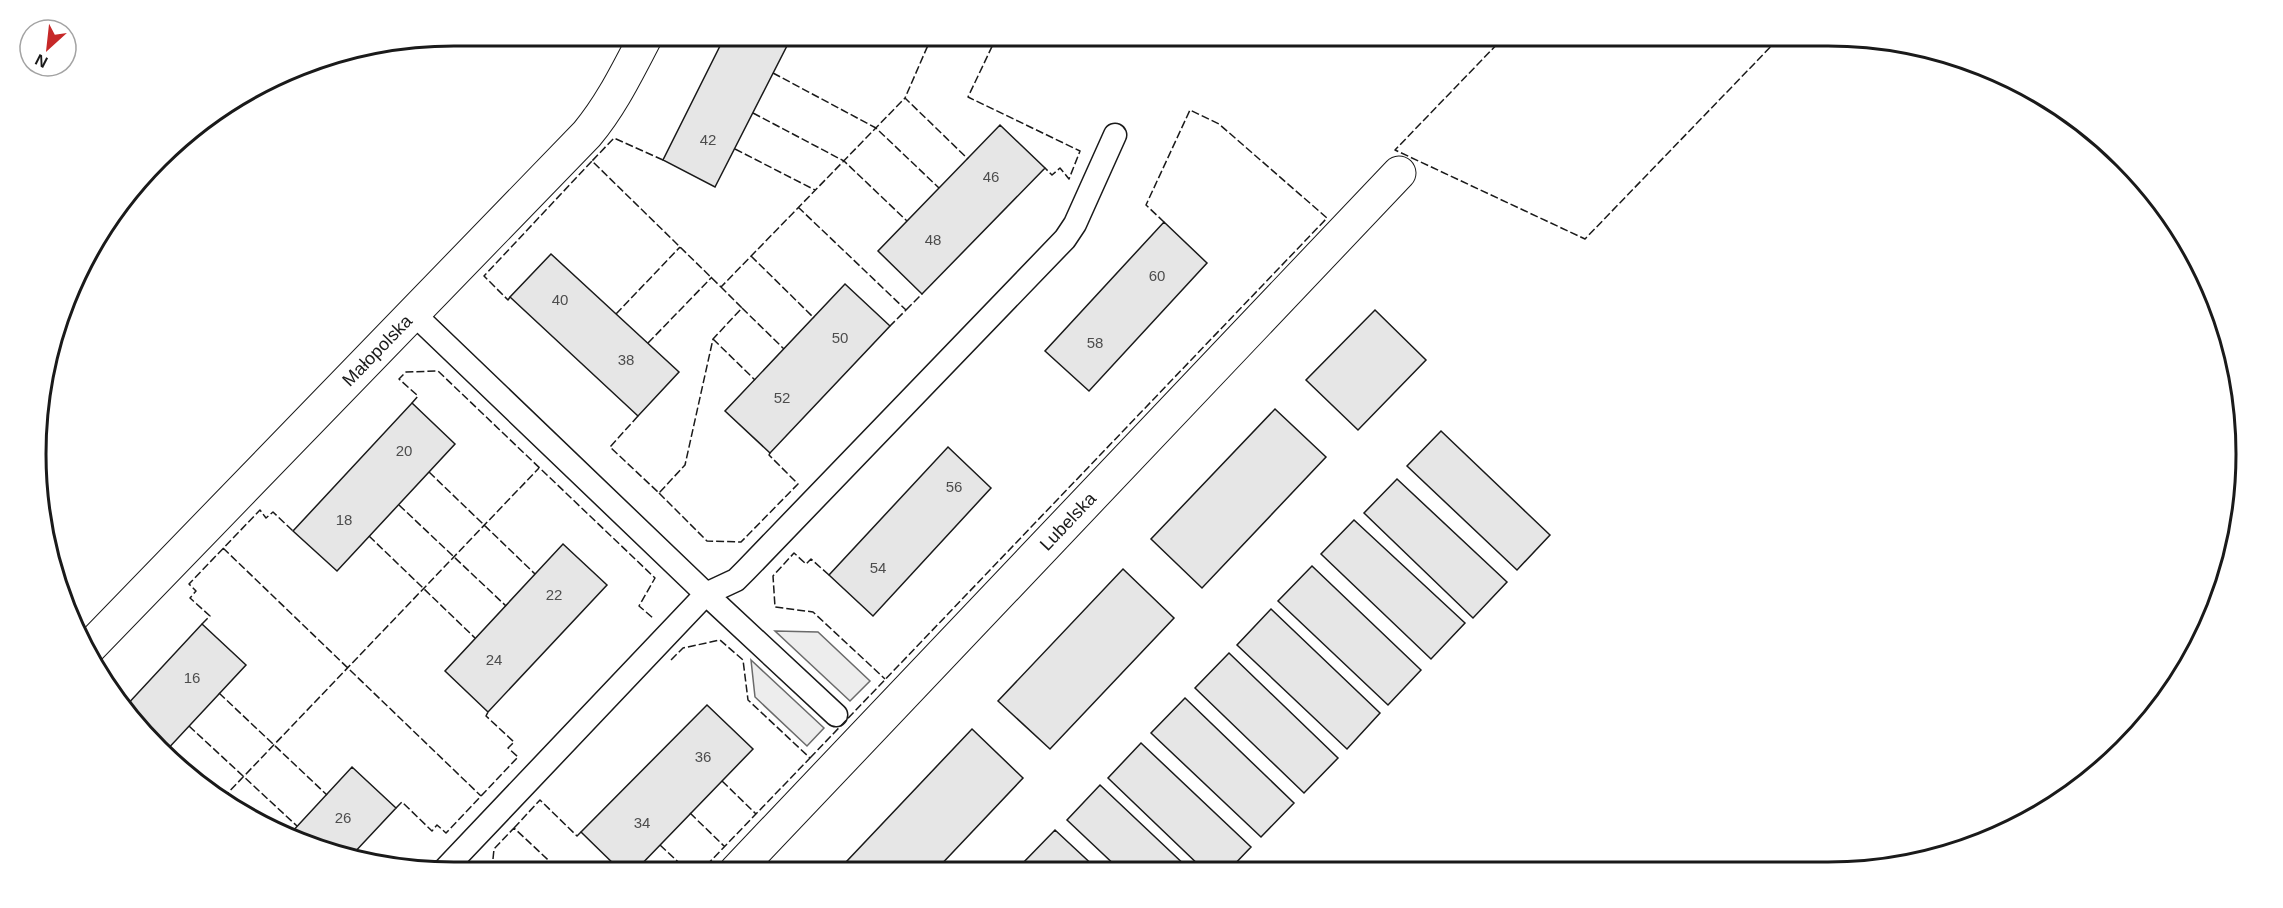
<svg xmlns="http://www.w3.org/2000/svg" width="2283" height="908" font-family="Arial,sans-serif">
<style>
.built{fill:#ededed;stroke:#6a6a6a;stroke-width:1.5}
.building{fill:#e6e6e6;stroke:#1a1a1a;stroke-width:1.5}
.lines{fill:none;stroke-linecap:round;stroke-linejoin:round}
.lane-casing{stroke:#1a1a1a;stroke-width:25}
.street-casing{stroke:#1a1a1a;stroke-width:35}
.lane{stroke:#fff;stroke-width:22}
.street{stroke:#fff;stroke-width:33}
.fence{stroke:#1a1a1a;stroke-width:1.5;stroke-dasharray:8 3;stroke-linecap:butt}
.labels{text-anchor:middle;stroke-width:4.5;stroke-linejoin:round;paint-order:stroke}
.number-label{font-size:15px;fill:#4d4d4d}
.street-label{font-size:18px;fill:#1a1a1a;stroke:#fff}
.rim{fill:none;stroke:#1a1a1a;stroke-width:3}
</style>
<rect width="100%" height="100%" fill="#fff"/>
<path class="built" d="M 775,631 L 818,632 L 870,681 L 850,701 Z
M 751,660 L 824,728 L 807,746 L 755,697 Z"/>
<path class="building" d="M 725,36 L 792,36 L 715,187 L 663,160 Z
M 1000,125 L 1045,168 L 922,294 L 878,251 Z
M 1164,222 L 1207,263 L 1089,391 L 1045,351 Z
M 551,254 L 679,372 L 638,416 L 510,297 Z
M 845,284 L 890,326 L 770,453 L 725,411 Z
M 1375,310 L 1426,360 L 1358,430 L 1306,380 Z
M 412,403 L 455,444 L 337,571 L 293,531 Z
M 1275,409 L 1326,457 L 1202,588 L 1151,539 Z
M 1441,431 L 1550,535 L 1517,570 L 1407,466 Z
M 948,447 L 991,488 L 873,616 L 829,575 Z
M 1397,479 L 1507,582 L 1473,618 L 1364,513 Z
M 1354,520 L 1465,623 L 1431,659 L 1321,554 Z
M 563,544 L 607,585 L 488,712 L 445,671 Z
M 1312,566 L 1421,670 L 1388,705 L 1278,601 Z
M 1123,569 L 1174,618 L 1050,749 L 998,701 Z
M 1271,609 L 1380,713 L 1347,749 L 1237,645 Z
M 202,624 L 246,665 L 164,753 L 140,730 L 124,708 Z
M 1229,653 L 1338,758 L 1304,793 L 1195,688 Z
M 1185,698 L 1294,803 L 1261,837 L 1151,733 Z
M 707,705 L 753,749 L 634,872 L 622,872 L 581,832 Z
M 972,729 L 1023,778 L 935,871 L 858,871 L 847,861 Z
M 1141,743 L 1251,847 L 1229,870 L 1204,870 L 1108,778 Z
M 352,767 L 396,808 L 352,855 L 320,850 L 290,834 Z
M 1100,785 L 1190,870 L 1120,870 L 1067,820 Z
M 1055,830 L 1098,870 L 1027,871 L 1021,865 Z"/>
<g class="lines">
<g class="lane-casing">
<path id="lane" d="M 414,314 L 706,594 L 444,870
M 836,715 L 706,594 L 736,580 L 746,570 L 1065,239 L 1075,224 L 1115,135"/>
</g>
<g class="street-casing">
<g id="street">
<path id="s1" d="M 87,650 L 587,134 C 612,104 628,70 646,36"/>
<path id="s2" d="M 736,871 L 1399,173"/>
</g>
</g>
<use href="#lane" class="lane"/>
<use href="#street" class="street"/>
<path class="fence" d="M 932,36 L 905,98 L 968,159
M 997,36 L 968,97 L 1080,151 L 1069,179 L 1060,168 L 1052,175 L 1045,168
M 1505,36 L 1395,150 L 1585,239 L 1781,36
M 773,73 L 876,128 L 939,188
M 753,113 L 844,161 L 907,221
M 735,149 L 815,190
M 663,160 L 614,138 L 592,161 L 721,287 L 905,98
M 798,207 L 906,310 L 890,326
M 751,256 L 814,318
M 510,297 L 508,300 L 484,276 L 592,161
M 742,308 L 784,349
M 906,310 L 922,294
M 616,314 L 680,247
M 713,339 L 755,380
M 648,343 L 712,277
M 412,403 L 418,396 L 399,379 L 406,372 L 438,371 L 655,578 L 639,606 L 653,618
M 638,416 L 610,447 L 659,493 L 685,465 L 713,339 L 742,308 L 721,287
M 429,472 L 535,574
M 659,493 L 707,541 L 741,542 L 798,484 L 769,455 L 770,453
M 399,505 L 506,606
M 369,536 L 475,638
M 223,548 L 481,796
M 829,575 L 811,559 L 806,564 L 794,553 L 773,576 L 775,607 L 813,612 L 885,679
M 202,624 L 210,616 L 190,598 L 196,591 L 189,584 L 260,510 L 266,518 L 273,512 L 293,531
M 671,660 L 683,648 L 720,640 L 743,660 L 748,700 L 810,758 L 701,871
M 219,693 L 327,795
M 189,726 L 297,826
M 810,758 L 1327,218 L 1219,124 L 1190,110 L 1146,205 L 1164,222
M 722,781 L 756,814
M 223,798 L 539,468
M 396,808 L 402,802 L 432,831 L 437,825 L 446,833 L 518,757 L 508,748 L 514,742 L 486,716 L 488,712
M 690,813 L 725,847
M 514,828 L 540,800 L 577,836 L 581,832
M 660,845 L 688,871
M 493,859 L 494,849 L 514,828 L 561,872"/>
</g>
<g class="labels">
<g class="number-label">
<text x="708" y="145">42</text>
<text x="991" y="182">46</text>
<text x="933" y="245">48</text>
<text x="1157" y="281">60</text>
<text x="560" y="305">40</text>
<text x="840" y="343">50</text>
<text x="1095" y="348">58</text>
<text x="626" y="365">38</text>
<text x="782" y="403">52</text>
<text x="404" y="456">20</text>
<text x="954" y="492">56</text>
<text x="344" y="525">18</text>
<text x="878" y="573">54</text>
<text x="554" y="600">22</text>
<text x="494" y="665">24</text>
<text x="192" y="683">16</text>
<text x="703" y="762">36</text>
<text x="343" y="823">26</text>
<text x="642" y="828">34</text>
</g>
<g class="street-label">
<text dy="6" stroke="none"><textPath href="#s1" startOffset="417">Małopolska</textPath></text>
<text dy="6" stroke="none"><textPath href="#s2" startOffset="482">Lubelska</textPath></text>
</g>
</g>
<path d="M0 0H2283V908H0ZM454 46H1828A408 408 0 0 1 2236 454V454A408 408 0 0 1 1828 862H454A408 408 0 0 1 46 454V454A408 408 0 0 1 454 46Z" fill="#fff" fill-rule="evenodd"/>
<path class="rim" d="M454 46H1828A408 408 0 0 1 2236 454V454A408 408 0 0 1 1828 862H454A408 408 0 0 1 46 454V454A408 408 0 0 1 454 46Z"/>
<g transform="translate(48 48) rotate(207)"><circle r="28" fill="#ffffff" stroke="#a3a3a3" stroke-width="1.5"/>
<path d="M0-4.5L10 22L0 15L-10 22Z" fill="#c62828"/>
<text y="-9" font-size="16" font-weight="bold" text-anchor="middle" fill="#1a1a1a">N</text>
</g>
</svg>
